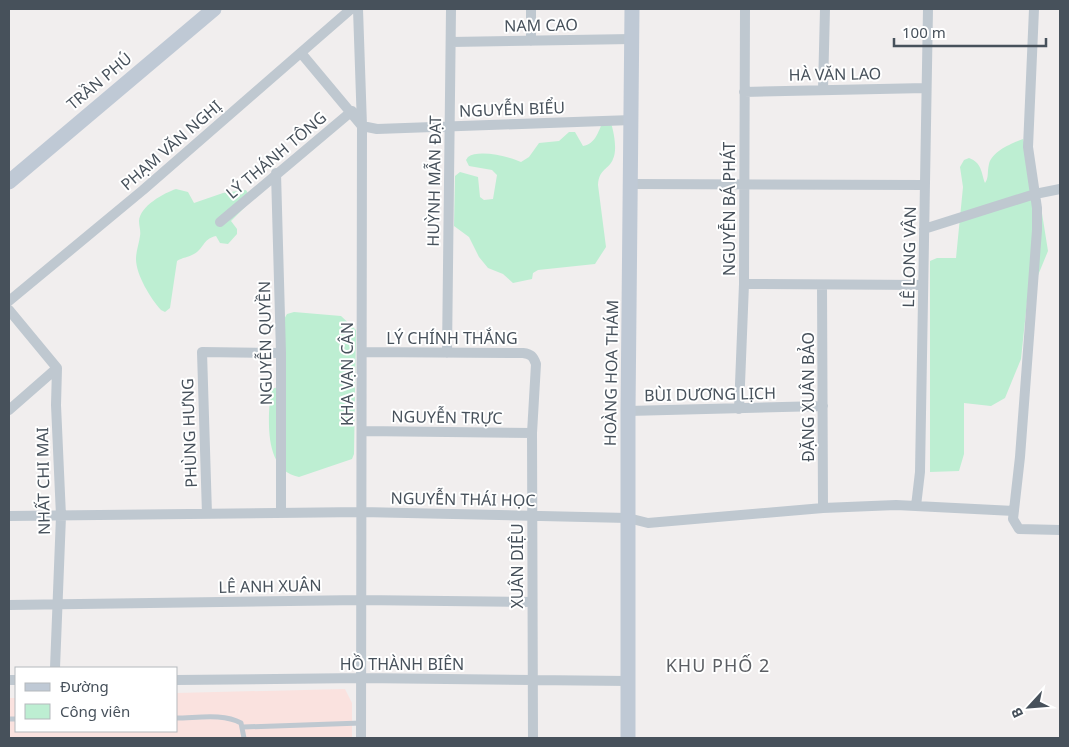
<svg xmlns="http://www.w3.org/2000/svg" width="1069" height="747" font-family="'Noto Sans',sans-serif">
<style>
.medical{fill:#fae2df}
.green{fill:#bdeed2}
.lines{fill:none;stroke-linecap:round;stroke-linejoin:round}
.lane{stroke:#bfc8d0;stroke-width:5}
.street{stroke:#bfc8d0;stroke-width:10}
.secondary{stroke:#bfc9d5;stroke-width:15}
.labels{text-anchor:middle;stroke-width:4;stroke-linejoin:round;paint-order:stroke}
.street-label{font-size:16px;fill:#47515b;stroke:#fff}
.neighbourhood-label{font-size:18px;letter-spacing:1px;fill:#5b5e63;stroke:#fff}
</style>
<rect width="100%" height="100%" fill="#f1eeee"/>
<path class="medical" d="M 345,689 L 352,703 L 352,738 L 9,738 L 9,698 L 16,698 L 16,731 L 176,731 L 176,693 Z"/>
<path class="green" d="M 609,117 C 613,127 618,149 613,159 C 609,170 599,168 598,185 L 606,247 L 595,264 L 538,270 L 533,273 L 532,279 L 513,283 L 503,274 L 488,268 L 479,257 L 469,237 L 454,226 L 455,176 L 460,172 L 478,177 L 480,197 L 484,200 L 493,199 L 497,175 L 492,170 L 469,166 L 466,160 L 468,157 C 479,149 510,157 521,162 L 529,157 L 539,143 L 559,141 L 569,132 L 575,132 L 583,146 C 596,144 599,130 604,118 Z
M 1023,139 L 1041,207 L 1048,251 L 1027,302 L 1021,359 L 1005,398 L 991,406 L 964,403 L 964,454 L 959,471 L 930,472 L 930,261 L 937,258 L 956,258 L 963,187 L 960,167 L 964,160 L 969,158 C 982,163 981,172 985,183 C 989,178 987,172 989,164 C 992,151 1012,143 1023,139 Z
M 176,189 L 188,192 L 194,203 L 223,193 L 246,190 L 252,200 L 231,221 L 237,229 L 237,234 L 228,244 L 220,243 L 216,236 C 204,239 205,245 197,252 C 191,257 183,257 177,261 L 170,308 L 165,312 L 161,310 C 151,299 136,275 136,259 C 136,251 139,244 140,236 C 141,231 139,226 139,221 C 140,206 164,193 176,189 Z
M 294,312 L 341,316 L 356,330 L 354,454 L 352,459 L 299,477 C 263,471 268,417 271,389 L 286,385 L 283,321 L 287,314 Z"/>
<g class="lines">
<path class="lane" d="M 176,718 C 197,718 223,713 241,723 L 244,738
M 9,719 L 16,719
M 243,727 L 361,723"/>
<path class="street" d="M 358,9 L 362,126 L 361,738
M 531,9 L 531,41
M 1034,9 L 1028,147 L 1037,208 L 1037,230 L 1020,457 L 1013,519 L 1019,529 L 1060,530
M 451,42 L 632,39
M 301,53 L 362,126 L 377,129 L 632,120
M 823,89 L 825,9
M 744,92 L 926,88
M 276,173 L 281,353 L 281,513
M 631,184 L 925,185
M 220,222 L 352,111
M 924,229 L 1035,194 L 1060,189
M 744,284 L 923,285
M 822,286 L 823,508
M 9,301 L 143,190 L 351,9
M 9,310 L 57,368 L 56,405 L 61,516 L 55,668
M 362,352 L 523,353 C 531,354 533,356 536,364 L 532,433 L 533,738
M 447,353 L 451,9
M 739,409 L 744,284 L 745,9
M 9,410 L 57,368
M 628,411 L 823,406
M 363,431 L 532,433
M 916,506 L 920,472 L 928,9
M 207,514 L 202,352 L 281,353
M 9,516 L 362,512 L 628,518 L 648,523 L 823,508 L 896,505 L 1014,511
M 9,605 L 360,600 L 532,602
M 9,680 L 16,680
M 176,680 L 361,678 L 628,681"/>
<path class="secondary" d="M 9,182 L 214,9
M 628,738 L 628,411 L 632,9"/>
</g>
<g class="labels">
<g class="street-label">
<text transform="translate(541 25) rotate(-1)" y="6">NAM CAO</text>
<text transform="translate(835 74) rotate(-1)" y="6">HÀ VĂN LAO</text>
<text transform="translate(99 81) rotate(-40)" y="6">TRẦN PHÚ</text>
<text transform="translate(512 109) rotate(-2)" y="6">NGUYỄN BIỂU</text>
<text transform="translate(171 145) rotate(-41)" y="6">PHẠM VĂN NGHỊ</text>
<text transform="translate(276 155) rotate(-40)" y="6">LÝ THÁNH TÔNG</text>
<text transform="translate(434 181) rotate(-89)" y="6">HUỲNH MẪN ĐẠT</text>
<text transform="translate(729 209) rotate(-90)" y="6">NGUYỄN BÁ PHÁT</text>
<text transform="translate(909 257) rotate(-89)" y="6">LÊ LONG VÂN</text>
<text x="452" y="344">LÝ CHÍNH THẮNG</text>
<text transform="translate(265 343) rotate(-91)" y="6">NGUYỄN QUYỀN</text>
<text transform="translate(611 373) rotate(-89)" y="6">HOÀNG HOA THÁM</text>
<text transform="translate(347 374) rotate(-90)" y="6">KHA VẠN CÂN</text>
<text transform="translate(710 394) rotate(-1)" y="6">BÙI DƯƠNG LỊCH</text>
<text transform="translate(808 397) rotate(-90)" y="6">ĐẶNG XUÂN BẢO</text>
<text transform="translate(447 417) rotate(1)" y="6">NGUYỄN TRỰC</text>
<text transform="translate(189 433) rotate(-92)" y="6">PHÙNG HƯNG</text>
<text transform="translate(43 481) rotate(-91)" y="6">NHẤT CHI MAI</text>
<text transform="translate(463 499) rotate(1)" y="6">NGUYỄN THÁI HỌC</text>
<text transform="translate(517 566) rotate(-90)" y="6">XUÂN DIỆU</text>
<text transform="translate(270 586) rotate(-1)" y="6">LÊ ANH XUÂN</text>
<text x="402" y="670">HỒ THÀNH BIÊN</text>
</g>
<g class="neighbourhood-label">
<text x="718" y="672">KHU PHỐ 2</text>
</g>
</g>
<rect width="1069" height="747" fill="none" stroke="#47515b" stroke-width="20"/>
<rect x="15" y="667" width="162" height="65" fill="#ffffff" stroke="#b5b9bd"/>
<rect x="25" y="683" width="25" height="8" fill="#bfc9d5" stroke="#b5b9bd"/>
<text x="60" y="692" font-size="15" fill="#47515b">Đường</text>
<rect x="25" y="704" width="25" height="15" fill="#bdeed2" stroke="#b5b9bd"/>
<text x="60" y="717" font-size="15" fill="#47515b">Công viên</text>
<g transform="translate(1029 707) rotate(244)" stroke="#ffffff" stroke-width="4" paint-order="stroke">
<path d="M0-4L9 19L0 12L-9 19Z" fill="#47515b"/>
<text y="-8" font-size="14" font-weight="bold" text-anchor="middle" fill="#47515b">B</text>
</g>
<path d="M894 38v8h152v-8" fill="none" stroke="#47515b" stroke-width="2.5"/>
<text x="902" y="38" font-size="15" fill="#47515b" stroke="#ffffff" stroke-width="4" paint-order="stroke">100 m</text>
</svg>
